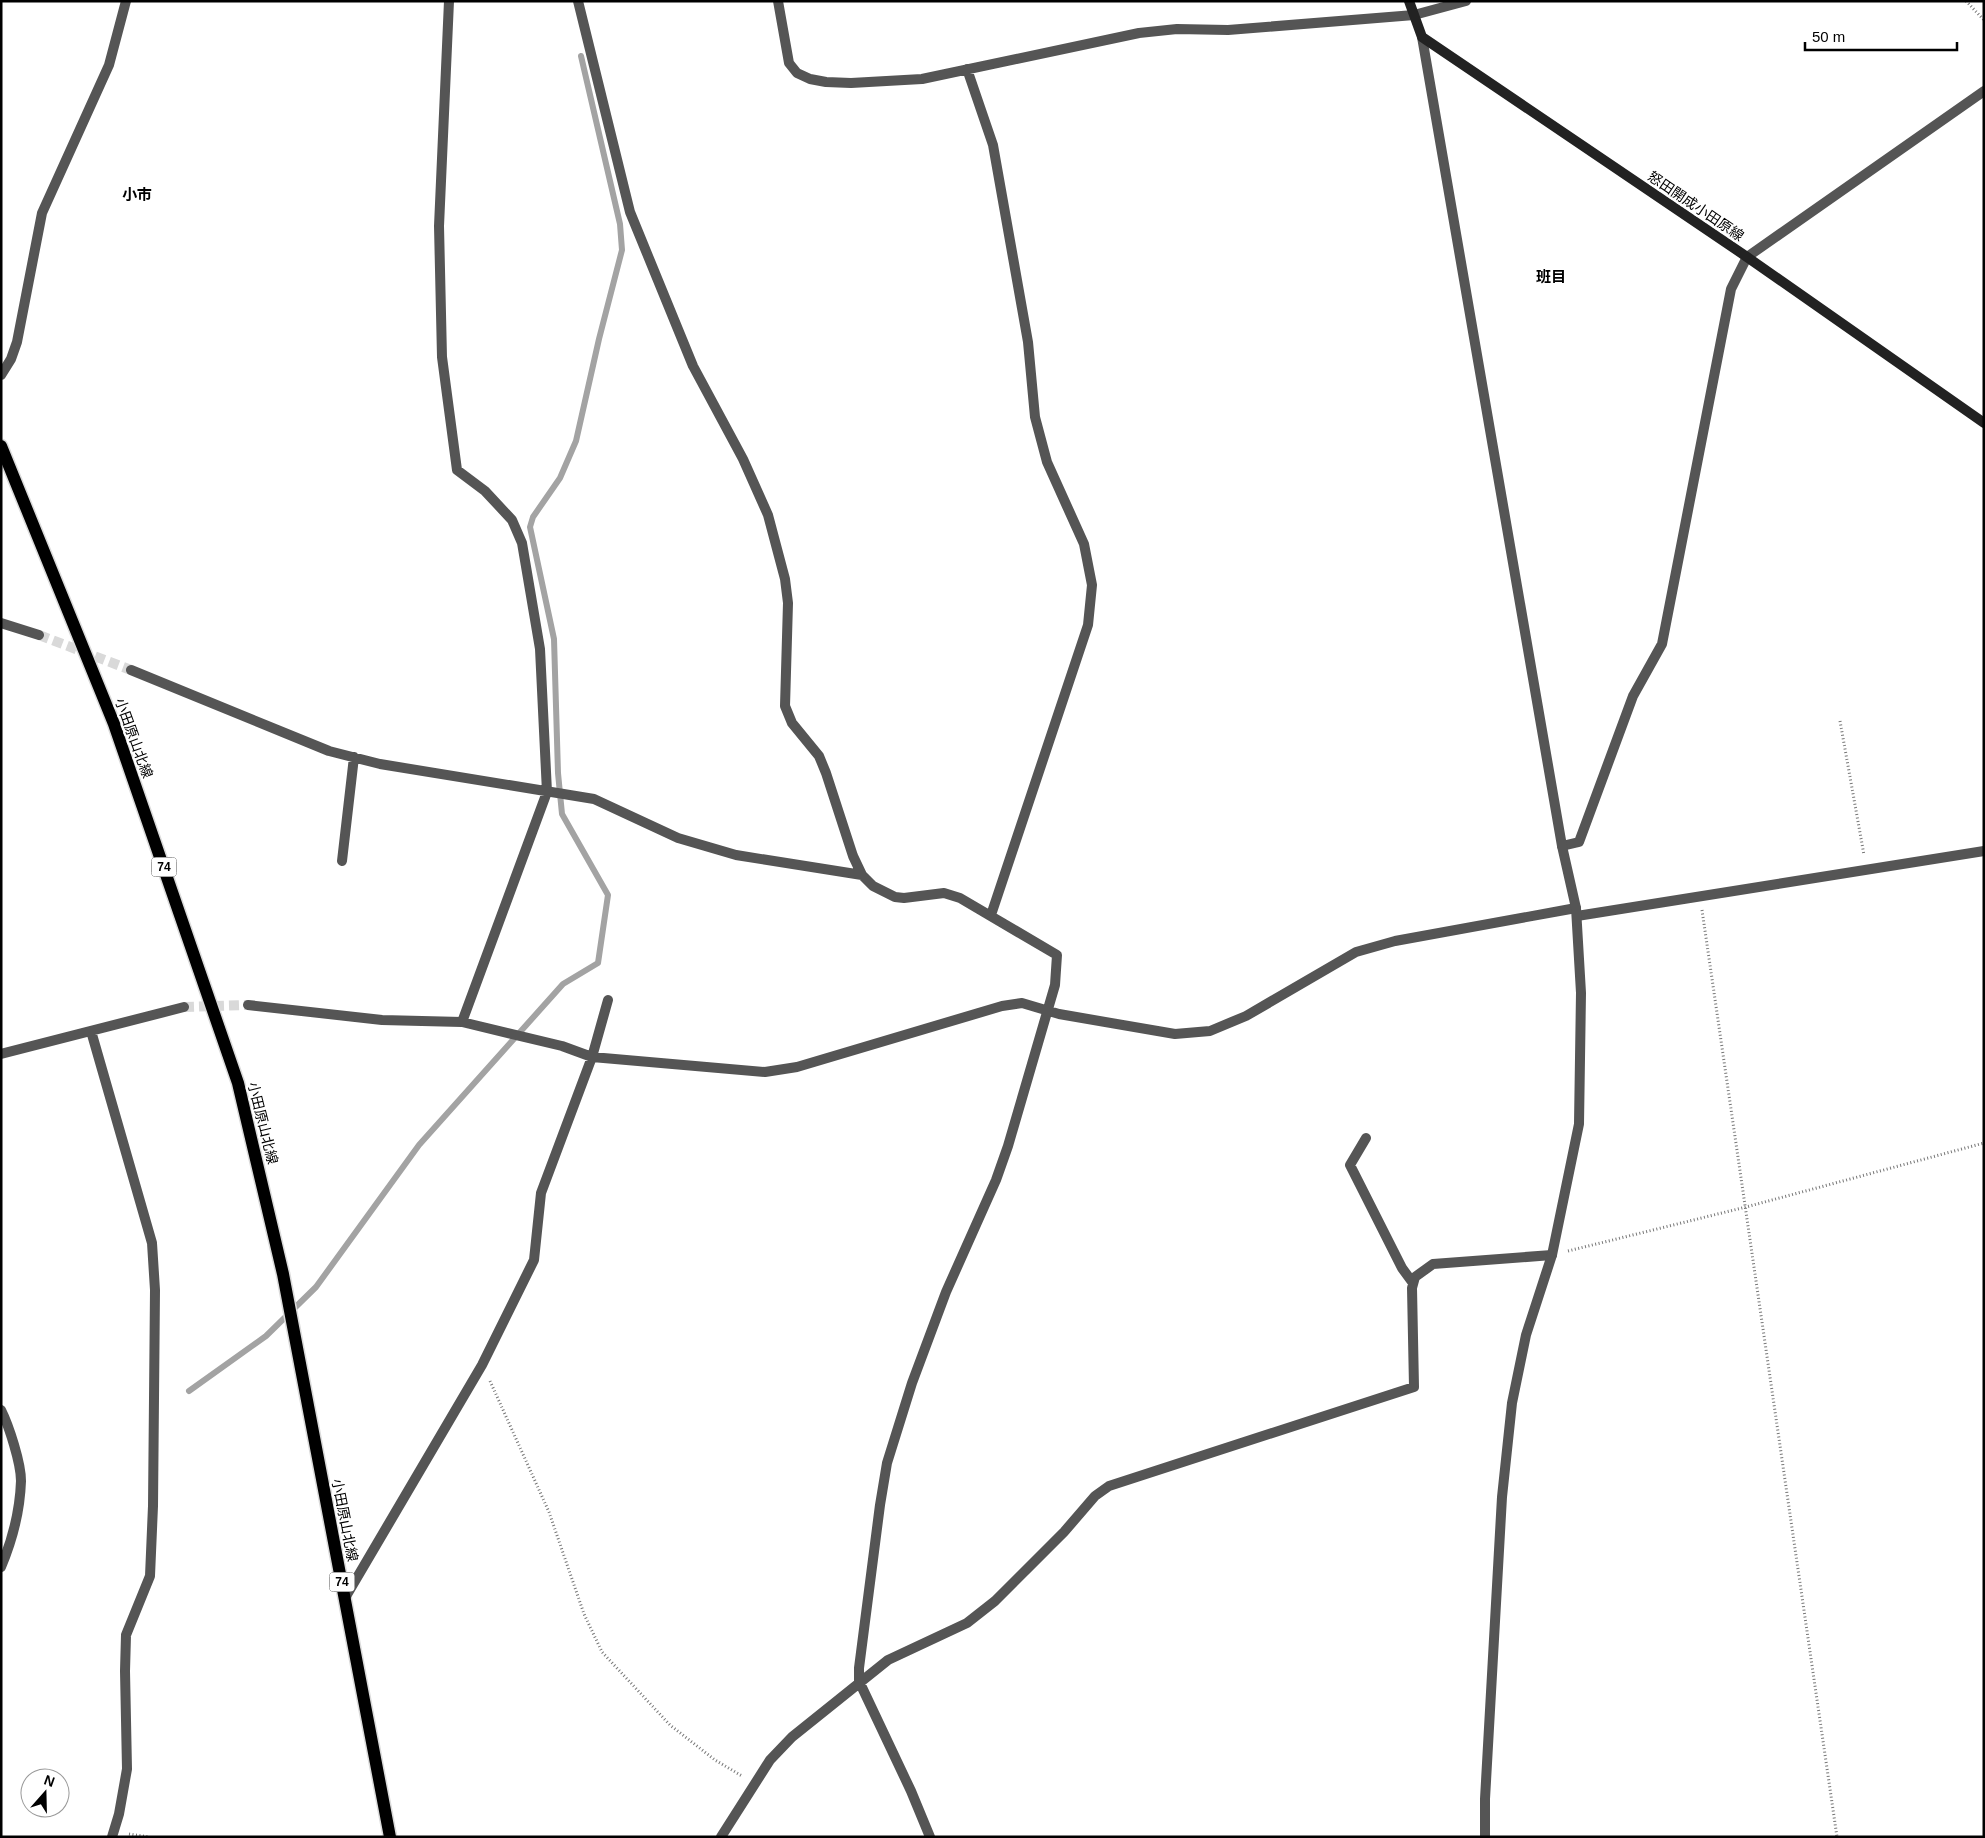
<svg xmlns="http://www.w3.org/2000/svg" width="1985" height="1838" font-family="Arial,'Noto Sans JP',sans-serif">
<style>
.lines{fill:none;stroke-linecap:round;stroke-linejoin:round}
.stream{stroke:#a3a3a3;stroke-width:6}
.minor-tunnel{stroke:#d9d9d9;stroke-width:10;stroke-dasharray:10 5;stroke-linecap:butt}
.primary-casing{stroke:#dbdbdb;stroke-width:15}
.path{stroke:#777;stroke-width:3;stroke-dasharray:1 2.5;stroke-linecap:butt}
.minor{stroke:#555;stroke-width:10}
.tertiary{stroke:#555;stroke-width:10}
.secondary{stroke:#222;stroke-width:10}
.primary{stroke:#000;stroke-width:12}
.labels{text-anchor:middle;stroke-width:4.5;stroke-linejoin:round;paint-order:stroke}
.shield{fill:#fff;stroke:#4c4c4c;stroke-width:1}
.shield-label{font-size:12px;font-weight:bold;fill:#000}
.street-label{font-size:14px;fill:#000;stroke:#fff}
.neighbourhood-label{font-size:15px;font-weight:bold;fill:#000;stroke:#fff}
</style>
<rect width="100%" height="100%" fill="#fff"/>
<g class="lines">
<path class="stream" d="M 189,1391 L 266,1336 L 316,1287 L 419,1145 L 563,984 L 598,963 L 608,895 L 562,814 L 558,773 L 554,639 L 530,527 L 533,517 L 560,478 L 576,441 L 599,339 L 622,250 L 620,224 L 581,56"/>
<path class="minor-tunnel" d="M 39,635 L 131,670
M 184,1007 L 248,1005"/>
<g class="primary-casing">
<path id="primary" d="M 1,446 L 114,724 L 238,1083 L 283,1274 L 390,1837"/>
</g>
<path class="path" d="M 1966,1 L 1984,20
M 1840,721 L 1864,855
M 1702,910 L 1837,1837
M 1568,1251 L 1746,1207 L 1984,1143
M 490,1381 L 549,1512 L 584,1614 L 602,1652 L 670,1725 L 715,1760 L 742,1776
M 129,1834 L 149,1837"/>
<path class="minor" d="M 449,1 L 439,226 L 442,357 L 457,470 L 485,491 L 512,520 L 522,543 L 540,649 L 547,792 L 462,1022
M 578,1 L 630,212 L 693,366 L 743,459 L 768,515 L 785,579 L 788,603 L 785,706 L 792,723 L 819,756 L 826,773 L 853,856 L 862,875 L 873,886 L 895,897 L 904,898 L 944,893 L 960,898 L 1057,955 L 1055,985 L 1008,1146 L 996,1180 L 946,1292 L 912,1383 L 887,1463 L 880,1505 L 859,1668 L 859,1681 L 911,1791 L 930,1837
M 778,1 L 789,63 L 797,73 L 810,79 L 826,82 L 851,83 L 922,79 L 1139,33 L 1177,29 L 1228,30 L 1414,15 L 1466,1
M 967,69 L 993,145 L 1028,342 L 1035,417 L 1047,462 L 1084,544 L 1092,585 L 1088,625 L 991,915
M 1,375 L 11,359 L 17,342 L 42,213 L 109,65 L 126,1
M 1,623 L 39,635
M 131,670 L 329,751 L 380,764 L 594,799 L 678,838 L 736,855 L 862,875
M 1562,846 L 1579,842 L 1633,696 L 1662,644 L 1731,289 L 1747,257 L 1984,91
M 342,861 L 354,757
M 1577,916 L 1984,851
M 248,1005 L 382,1020 L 462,1022 L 562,1046 L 592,1057 L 765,1072 L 797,1067 L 1002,1006 L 1022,1003 L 1059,1014 L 1175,1034 L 1210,1031 L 1246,1016 L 1356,952 L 1395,941 L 1576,908
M 91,1031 L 152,1243 L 155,1290 L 153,1506 L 150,1576 L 126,1635 L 125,1671 L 127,1769 L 119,1814 L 112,1837
M 1,1054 L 184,1007
M 1366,1138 L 1350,1165 L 1402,1268 L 1413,1283
M 345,1598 L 482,1365 L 534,1260 L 541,1193 L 592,1057 L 608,1000
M 721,1837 L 770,1760 L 792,1737 L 888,1660 L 967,1623 L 995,1601 L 1064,1532 L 1095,1496 L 1109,1486 L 1414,1387 L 1412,1288 L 1415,1277 L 1433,1264 L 1552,1255"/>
<path class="tertiary" d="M 1422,37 L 1562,846 L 1576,908 L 1581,993 L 1579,1124 L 1552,1255 L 1526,1335 L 1512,1403 L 1502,1497 L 1485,1799 L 1485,1837
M 1,1410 C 9,1426 21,1463 21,1481 C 20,1509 12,1541 1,1567"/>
<path class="secondary" d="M 1409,1 L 1422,37 L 1747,257 L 1984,423"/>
<use href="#primary" class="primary"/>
</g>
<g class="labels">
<g class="shield">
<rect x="151.5" y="857.5" width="25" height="19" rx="4"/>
<rect x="329.5" y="1572.5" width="25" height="19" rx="4"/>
</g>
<g class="shield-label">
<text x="164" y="871">74</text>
<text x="342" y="1586">74</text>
</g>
<g class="street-label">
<text transform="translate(1696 206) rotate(34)" y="5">怒田開成小田原線</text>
<text transform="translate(134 738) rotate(70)" y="5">小田原山北線</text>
<text transform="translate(263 1123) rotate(76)" y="5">小田原山北線</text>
<text transform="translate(345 1520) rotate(79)" y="5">小田原山北線</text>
</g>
<g class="neighbourhood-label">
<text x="137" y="200">小市</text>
<text x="1551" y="282">班目</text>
</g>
</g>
<rect width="1985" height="1838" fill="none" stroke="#000000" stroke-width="5"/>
<g transform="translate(45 1793) rotate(20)"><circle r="24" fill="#ffffff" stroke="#999999"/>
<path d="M0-4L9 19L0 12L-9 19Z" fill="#000000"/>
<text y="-8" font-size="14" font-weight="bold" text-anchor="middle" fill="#000000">N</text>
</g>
<path d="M1805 42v8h152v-8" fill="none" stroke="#000000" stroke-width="2.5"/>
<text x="1812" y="42" font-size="15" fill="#000000" stroke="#ffffff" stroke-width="4" paint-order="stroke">50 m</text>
</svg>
